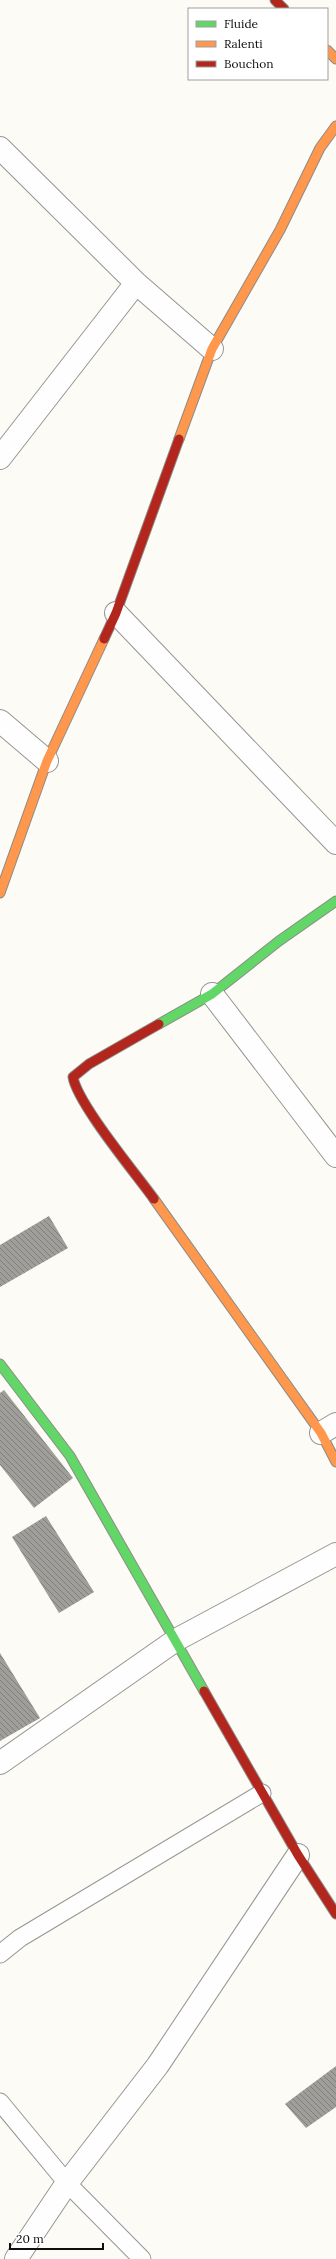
<svg xmlns="http://www.w3.org/2000/svg" width="336" height="2259" font-family="Lora,serif">
<style>
.building{fill:url(#building-back-hatch)}
.lines{fill:none;stroke-linecap:round;stroke-linejoin:round}
.lane-casing{stroke:#969593;stroke-width:19}
.street-casing{stroke:#969593;stroke-width:24}
.fast-casing{stroke:#8c8c89;stroke-width:11}
.slow-casing{stroke:#8c8c89;stroke-width:11}
.jam-casing{stroke:#8c8c89;stroke-width:11}
.lane{stroke:#fffefe;stroke-width:17}
.street{stroke:#fffefe;stroke-width:22}
.fast{stroke:#63d668;stroke-width:9}
.slow{stroke:#ff974d;stroke-width:9}
.jam{stroke:#b3261e;stroke-width:9}
</style>
<defs>
<pattern id="building-back-hatch" width="6" height="6" patternUnits="userSpaceOnUse"><rect width="6" height="6" fill="#a09e9a"/><path d="M-1 5l2 2M0 0l6 6M5-1l2 2" fill="none" stroke="#817f7c"/></pattern>
</defs>
<rect width="100%" height="100%" fill="#fcfbf5"/>
<path class="building" d="M 49,1216 L 68,1248 L 0,1287 L 0,1245 Z
M 4,1390 L 73,1478 L 34,1508 L 0,1465 L 0,1393 Z
M 46,1516 L 94,1592 L 59,1613 L 12,1537 Z
M 0,1653 L 40,1718 L 0,1741 Z
M 336,2066 L 336,2107 L 306,2128 L 285,2104 Z"/>
<g class="lines">
<g class="lane-casing">
<path id="lane" d="M 0,1954 L 20,1938 L 262,1793
M 0,2102 L 67,2183 L 142,2259"/>
</g>
<g class="street-casing">
<path id="street" d="M 0,148 L 136,283 L 212,349
M 0,458 L 136,283
M 116,613 L 336,843
M 0,721 L 47,761
M 212,994 L 336,1156
M 321,1433 L 336,1424
M 0,1763 L 176,1640 L 336,1554
M 16,2259 L 67,2183 L 158,2065 L 298,1855"/>
</g>
<g class="fast-casing">
<path id="fast" d="M 159,1024 L 212,994 L 279,941 L 336,901
M 0,1364 L 70,1456 L 204,1691"/>
</g>
<g class="slow-casing">
<path id="slow" d="M 327,50 L 336,59
M 179,439 L 212,349 L 280,230 L 320,148 L 336,126
M 0,893 L 47,761 L 104,639
M 154,1199 L 321,1433 L 336,1462"/>
</g>
<g class="jam-casing">
<path id="jam" d="M 275,0 L 284,9
M 104,639 L 116,613 L 179,439
M 154,1199 C 136,1174 77,1103 73,1077 L 89,1064 L 159,1024
M 204,1691 L 298,1855 L 336,1914"/>
</g>
<use href="#lane" class="lane"/>
<use href="#street" class="street"/>
<use href="#fast" class="fast"/>
<use href="#slow" class="slow"/>
<use href="#jam" class="jam"/>
</g>
<rect x="188" y="8" width="140" height="72" fill="#ffffff" stroke="#9f9f9f"/>
<rect x="196" y="21" width="20" height="6" fill="#63d668" stroke="#9f9f9f"/>
<text x="224" y="28" font-size="12" fill="#0f0f0f">Fluide</text>
<rect x="196" y="41" width="20" height="6" fill="#ff974d" stroke="#9f9f9f"/>
<text x="224" y="48" font-size="12" fill="#0f0f0f">Ralenti</text>
<rect x="196" y="61" width="20" height="6" fill="#b3261e" stroke="#9f9f9f"/>
<text x="224" y="68" font-size="12" fill="#0f0f0f">Bouchon</text>
<path d="M10 2243v6h93v-6" fill="none" stroke="#0f0f0f" stroke-width="2"/>
<text x="16" y="2243" font-size="12" fill="#0f0f0f" stroke="#ffffff" stroke-width="3" paint-order="stroke">20 m</text>
</svg>
